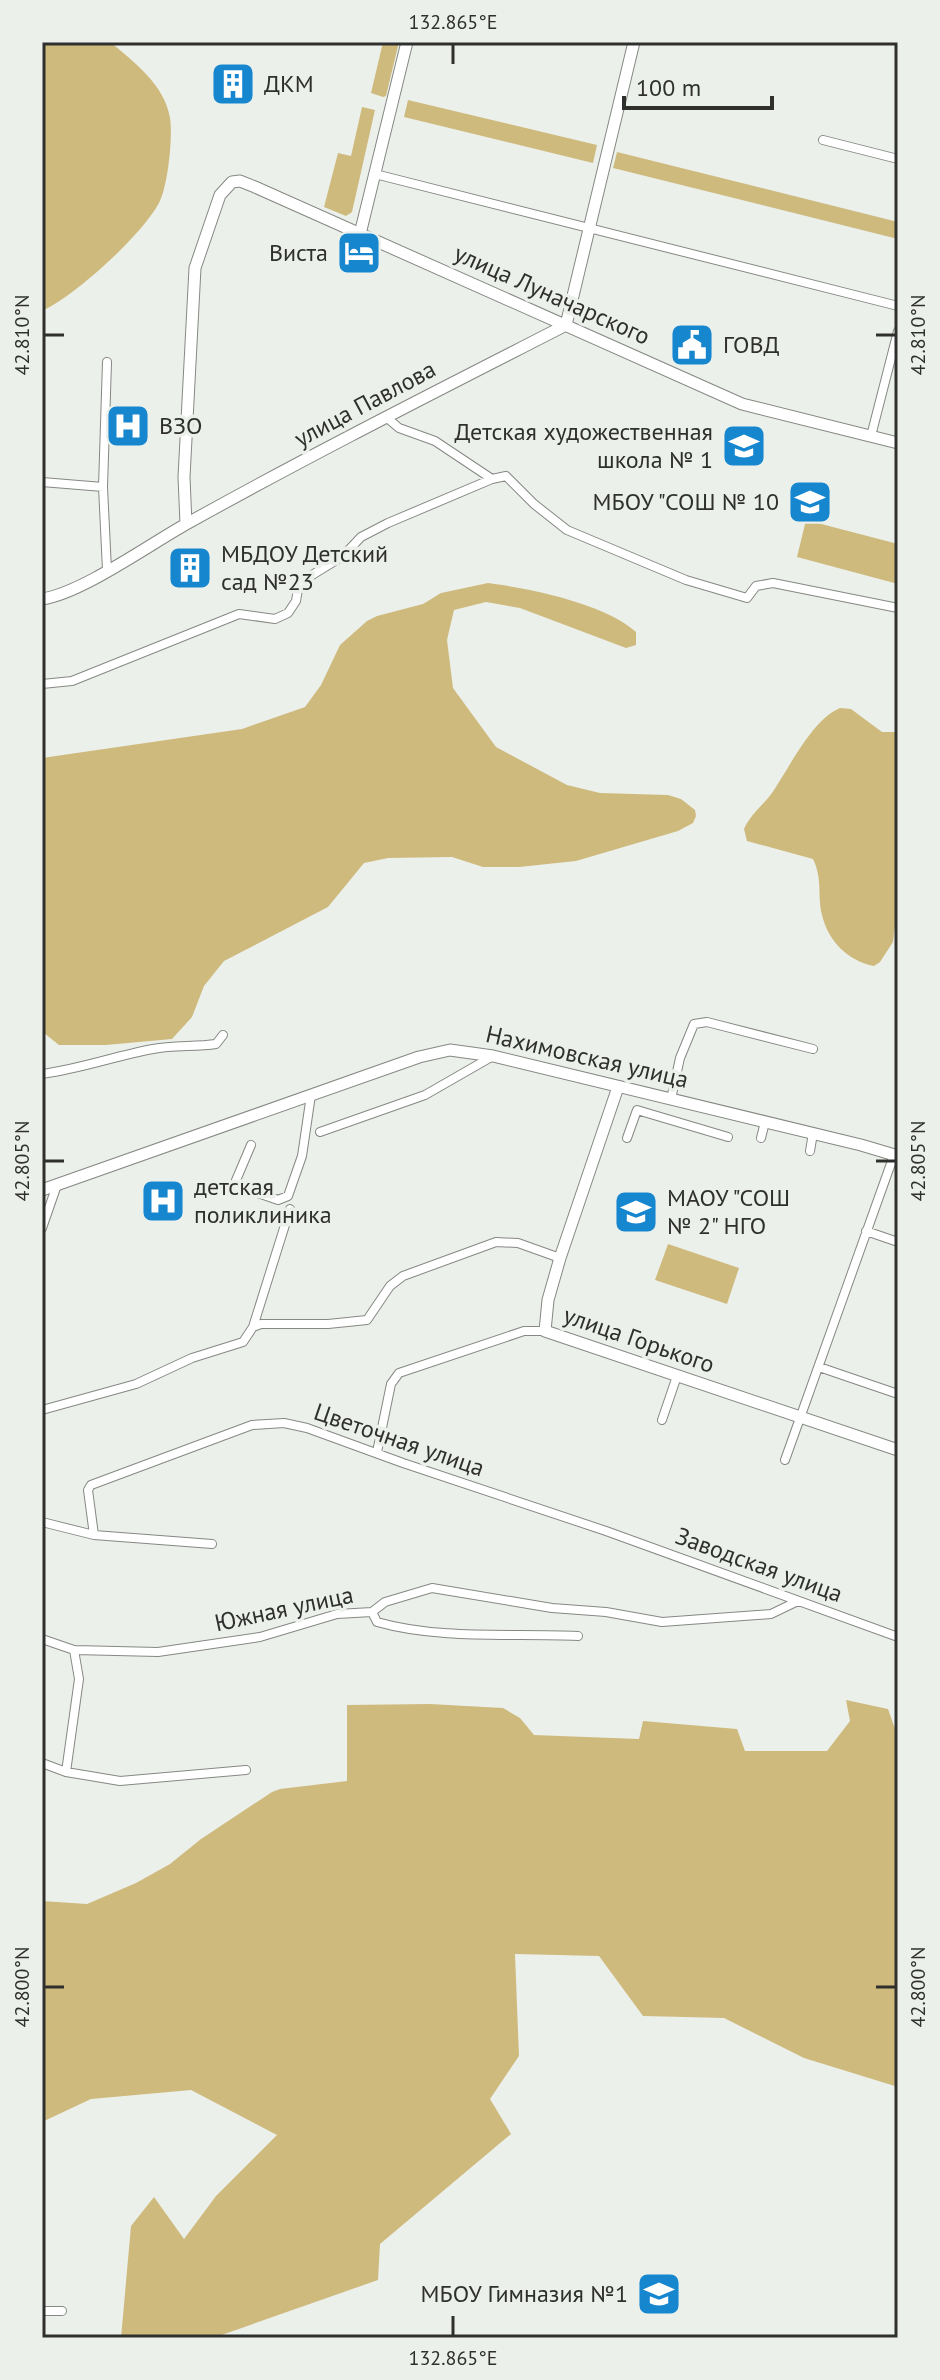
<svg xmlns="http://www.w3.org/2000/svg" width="940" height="2380" font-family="'PT Sans',sans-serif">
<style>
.green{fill:#cfba7e}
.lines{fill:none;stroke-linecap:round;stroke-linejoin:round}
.street-casing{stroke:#858883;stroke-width:10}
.secondary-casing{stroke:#858883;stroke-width:13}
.street{stroke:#fff;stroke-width:8}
.secondary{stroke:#fff;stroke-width:11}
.ticks{fill:none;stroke:#2f302e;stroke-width:3}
.labels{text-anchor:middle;stroke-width:7;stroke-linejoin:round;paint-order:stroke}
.poi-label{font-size:24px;fill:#2f302e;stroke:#ecf0eb;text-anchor:start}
.street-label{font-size:24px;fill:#2f302e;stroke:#ecf0eb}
.neatline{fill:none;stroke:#2f302e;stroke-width:3}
.ticks-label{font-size:20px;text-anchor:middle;fill:#2f302e}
</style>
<rect width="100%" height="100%" fill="#ecf0eb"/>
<path class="green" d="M 42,42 L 110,42 C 133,61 165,85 170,118 C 173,136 168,186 159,203 C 141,236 76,295 42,311 Z
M 383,42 L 399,42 L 386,96 L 383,97 L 371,93 Z
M 408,100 L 597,145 L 593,163 L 404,117 Z
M 362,107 L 375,110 L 352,212 L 346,216 L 324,207 L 338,153 L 351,156 Z
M 617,152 L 898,222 L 898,239 L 613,168 Z
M 806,520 L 898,544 L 898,584 L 797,557 Z
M 488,583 C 529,588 606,604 636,632 L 636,645 L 626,648 L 520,608 L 486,602 L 454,610 L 447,640 L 453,688 L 496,747 L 567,785 L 600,793 L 668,795 L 681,799 L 695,810 L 696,816 L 693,823 L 678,831 L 576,861 L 519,867 L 483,867 L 452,857 L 388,858 L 364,863 L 328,907 L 224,961 L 204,986 L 192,1017 L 172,1039 L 106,1045 L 59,1045 L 44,1033 L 42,758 L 242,729 L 305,707 L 321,685 L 340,645 L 367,621 L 377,616 L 423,604 L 441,593 Z
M 840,708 L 851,709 L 882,732 L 898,732 L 898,900 L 893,942 L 880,962 L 874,966 C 848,961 828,941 822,915 C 817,894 823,880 813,859 L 747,841 L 744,829 C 751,813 765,804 774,790 C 790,766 813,719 840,708 Z
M 668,1244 L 739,1268 L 727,1304 L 655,1280 Z
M 846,1700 L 888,1709 L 898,1737 L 898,2087 L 804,2058 L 724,2018 L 643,2016 L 599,1956 L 515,1954 L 519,2056 L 490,2099 L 511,2134 L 380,2244 L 378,2280 L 213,2338 L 121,2338 L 131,2226 L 154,2197 L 184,2239 L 216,2196 L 277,2135 L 191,2090 L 91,2099 L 42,2122 L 42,1901 L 87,1904 L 136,1883 L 170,1864 L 201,1839 L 272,1792 L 280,1789 L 347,1781 L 347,1705 L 430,1704 L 503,1708 L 520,1718 L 534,1735 L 639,1739 L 643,1721 L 737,1729 L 745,1751 L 827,1751 L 850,1721 Z"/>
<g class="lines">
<g class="street-casing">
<path id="street" d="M 823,140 L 898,159
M 375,174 L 898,306
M 386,417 L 399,428 L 435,441 L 492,479 L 506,476 L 534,504 L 567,530 L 686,580 L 747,598 L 756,586 L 773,583 L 898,608
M 871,436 L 898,331
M 42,482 L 103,487 L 107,570
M 103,487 L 107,362
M 42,684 L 72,681 L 239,614 L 275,619 L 288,613 L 296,601 L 299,583 L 343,556 L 361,537 L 388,523 L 492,479
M 42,1074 C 80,1069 115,1056 153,1049 C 173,1045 195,1047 216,1044 L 223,1035
M 671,1099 L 680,1058 L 694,1024 L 707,1022 L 813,1049
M 320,1132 L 425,1095 L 493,1056
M 627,1138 L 637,1110 L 728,1137
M 761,1138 L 765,1122
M 251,1145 L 234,1185 L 278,1200 L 288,1196 L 302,1156 L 311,1095
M 810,1151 L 813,1133
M 42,1228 L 57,1185
M 866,1231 L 898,1242
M 253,1327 L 290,1209
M 819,1367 L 898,1394
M 42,1410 L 136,1384 L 192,1358 L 243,1342 L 253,1327 L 261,1324 L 328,1324 L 367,1320 L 390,1286 L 403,1276 L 496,1242 L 518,1243 L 560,1258
M 662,1420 L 677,1376
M 377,1452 L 391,1384 L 399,1373 L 524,1331 L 545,1331
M 785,1460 L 894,1155
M 42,1522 L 94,1535 L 212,1544
M 94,1535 L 88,1490 L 91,1485 L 252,1425 L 284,1423 L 307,1428 L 403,1463 L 606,1531 L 898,1637
M 372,1612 L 385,1602 L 432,1588 L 552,1608 L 606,1612 L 662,1622 L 771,1614 L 798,1601
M 372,1612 L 377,1622 C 440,1640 513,1633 578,1636
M 42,1639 L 74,1650 L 158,1652 L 260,1637 L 337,1614 L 372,1612
M 42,1763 L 66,1772 L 120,1781 L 246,1770
M 66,1772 L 79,1679 L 74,1650
M 42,2311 L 62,2311"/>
</g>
<g class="secondary-casing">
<path id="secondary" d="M 360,234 L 407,42
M 186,524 L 184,477 L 195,268 L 220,195 L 232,182 L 240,181 L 255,187 L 742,404 L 898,443
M 42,599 C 82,593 150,544 188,523 C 312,454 439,390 566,325 L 634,42
M 618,1087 L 560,1258 L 548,1300 L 545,1331 L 898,1450
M 42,1190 L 419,1057 L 450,1050 L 493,1056 L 861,1145 L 898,1156"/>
</g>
<use href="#street" class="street"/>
<use href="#secondary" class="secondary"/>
</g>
<path class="ticks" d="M 453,44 L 453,64M 44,335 L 64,335M 876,335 L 896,335M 44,1161 L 64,1161M 876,1161 L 896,1161M 44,1987 L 64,1987M 876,1987 L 896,1987M 453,2316 L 453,2336"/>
<defs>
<g id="building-square" transform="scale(2.3)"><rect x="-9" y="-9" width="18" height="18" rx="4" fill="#1686cf" stroke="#ecf0eb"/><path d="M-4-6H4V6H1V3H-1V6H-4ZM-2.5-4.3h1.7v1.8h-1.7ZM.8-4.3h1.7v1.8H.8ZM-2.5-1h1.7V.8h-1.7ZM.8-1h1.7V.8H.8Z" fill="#fff"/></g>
<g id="hotel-square" transform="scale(2.3)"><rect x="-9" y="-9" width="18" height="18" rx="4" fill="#1686cf" stroke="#ecf0eb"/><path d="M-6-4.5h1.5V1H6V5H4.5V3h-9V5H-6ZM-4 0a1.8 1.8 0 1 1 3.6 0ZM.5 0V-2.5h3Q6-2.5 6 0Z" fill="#fff"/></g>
<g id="civic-square" transform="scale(2.3)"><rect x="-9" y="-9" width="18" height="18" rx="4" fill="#1686cf" stroke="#ecf0eb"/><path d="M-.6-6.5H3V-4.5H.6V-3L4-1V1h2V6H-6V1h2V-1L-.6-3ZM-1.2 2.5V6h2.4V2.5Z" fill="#fff"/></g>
<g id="hospital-square" transform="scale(2.3)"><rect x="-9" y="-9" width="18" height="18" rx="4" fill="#1686cf" stroke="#ecf0eb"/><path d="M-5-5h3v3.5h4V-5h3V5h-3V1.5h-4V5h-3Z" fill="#fff"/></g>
<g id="school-square" transform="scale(2.3)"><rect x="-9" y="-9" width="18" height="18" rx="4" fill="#1686cf" stroke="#ecf0eb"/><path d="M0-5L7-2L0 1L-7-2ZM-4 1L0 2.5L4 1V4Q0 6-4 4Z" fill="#fff"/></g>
</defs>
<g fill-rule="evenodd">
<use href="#building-square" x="233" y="84"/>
<use href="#hotel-square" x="359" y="253"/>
<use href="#civic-square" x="692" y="345"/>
<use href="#hospital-square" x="128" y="426"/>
<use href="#school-square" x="744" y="446"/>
<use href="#school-square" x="810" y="502"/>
<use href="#building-square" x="190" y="568"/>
<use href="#hospital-square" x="163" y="1201"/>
<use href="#school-square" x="636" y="1212"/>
<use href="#school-square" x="659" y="2294"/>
</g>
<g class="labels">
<g class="poi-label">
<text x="264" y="92">ДКМ</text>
<text x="328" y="261" text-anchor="end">Виста</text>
<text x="723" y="353">ГОВД</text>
<text x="159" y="434">ВЗО</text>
<text x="713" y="440" text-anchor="end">Детская художественная<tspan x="713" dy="28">школа № 1</tspan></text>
<text x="779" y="510" text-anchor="end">МБОУ "СОШ № 10</text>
<text x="221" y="562">МБДОУ Детский<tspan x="221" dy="28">сад №23</tspan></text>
<text x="194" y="1195">детская<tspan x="194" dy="28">поликлиника</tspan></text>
<text x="667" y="1206">МАОУ "СОШ<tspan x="667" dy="28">№ 2" НГО</tspan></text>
<text x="628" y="2302" text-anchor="end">МБОУ Гимназия №1</text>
</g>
<g class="street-label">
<text transform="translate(552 295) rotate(24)" y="8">улица Луначарского</text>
<text transform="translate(365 404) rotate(-28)" y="8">улица Павлова</text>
<text transform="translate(587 1057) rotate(13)" y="8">Нахимовская улица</text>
<text transform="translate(639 1340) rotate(19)" y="8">улица Горького</text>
<text transform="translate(399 1440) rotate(19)" y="8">Цветочная улица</text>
<text transform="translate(759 1565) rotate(20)" y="8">Заводская улица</text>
<text transform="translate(284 1609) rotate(-12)" y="8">Южная улица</text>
</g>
</g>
<rect width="940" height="2380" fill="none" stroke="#ecf0eb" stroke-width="88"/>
<path d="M624 96v12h148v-12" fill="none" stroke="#2f302e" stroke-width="4"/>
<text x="636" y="96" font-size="24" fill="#2f302e" stroke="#ecf0eb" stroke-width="6" paint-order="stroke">100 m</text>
<rect x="44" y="44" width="852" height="2292" class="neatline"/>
<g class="ticks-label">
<text x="453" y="29">132.865°E</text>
<text transform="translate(22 335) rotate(-90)" y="7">42.810°N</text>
<text transform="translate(918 335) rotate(-90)" y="7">42.810°N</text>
<text transform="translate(22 1161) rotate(-90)" y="7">42.805°N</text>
<text transform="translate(918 1161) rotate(-90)" y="7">42.805°N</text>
<text transform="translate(22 1987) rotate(-90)" y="7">42.800°N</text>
<text transform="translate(918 1987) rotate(-90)" y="7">42.800°N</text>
<text x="453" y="2365">132.865°E</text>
</g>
</svg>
